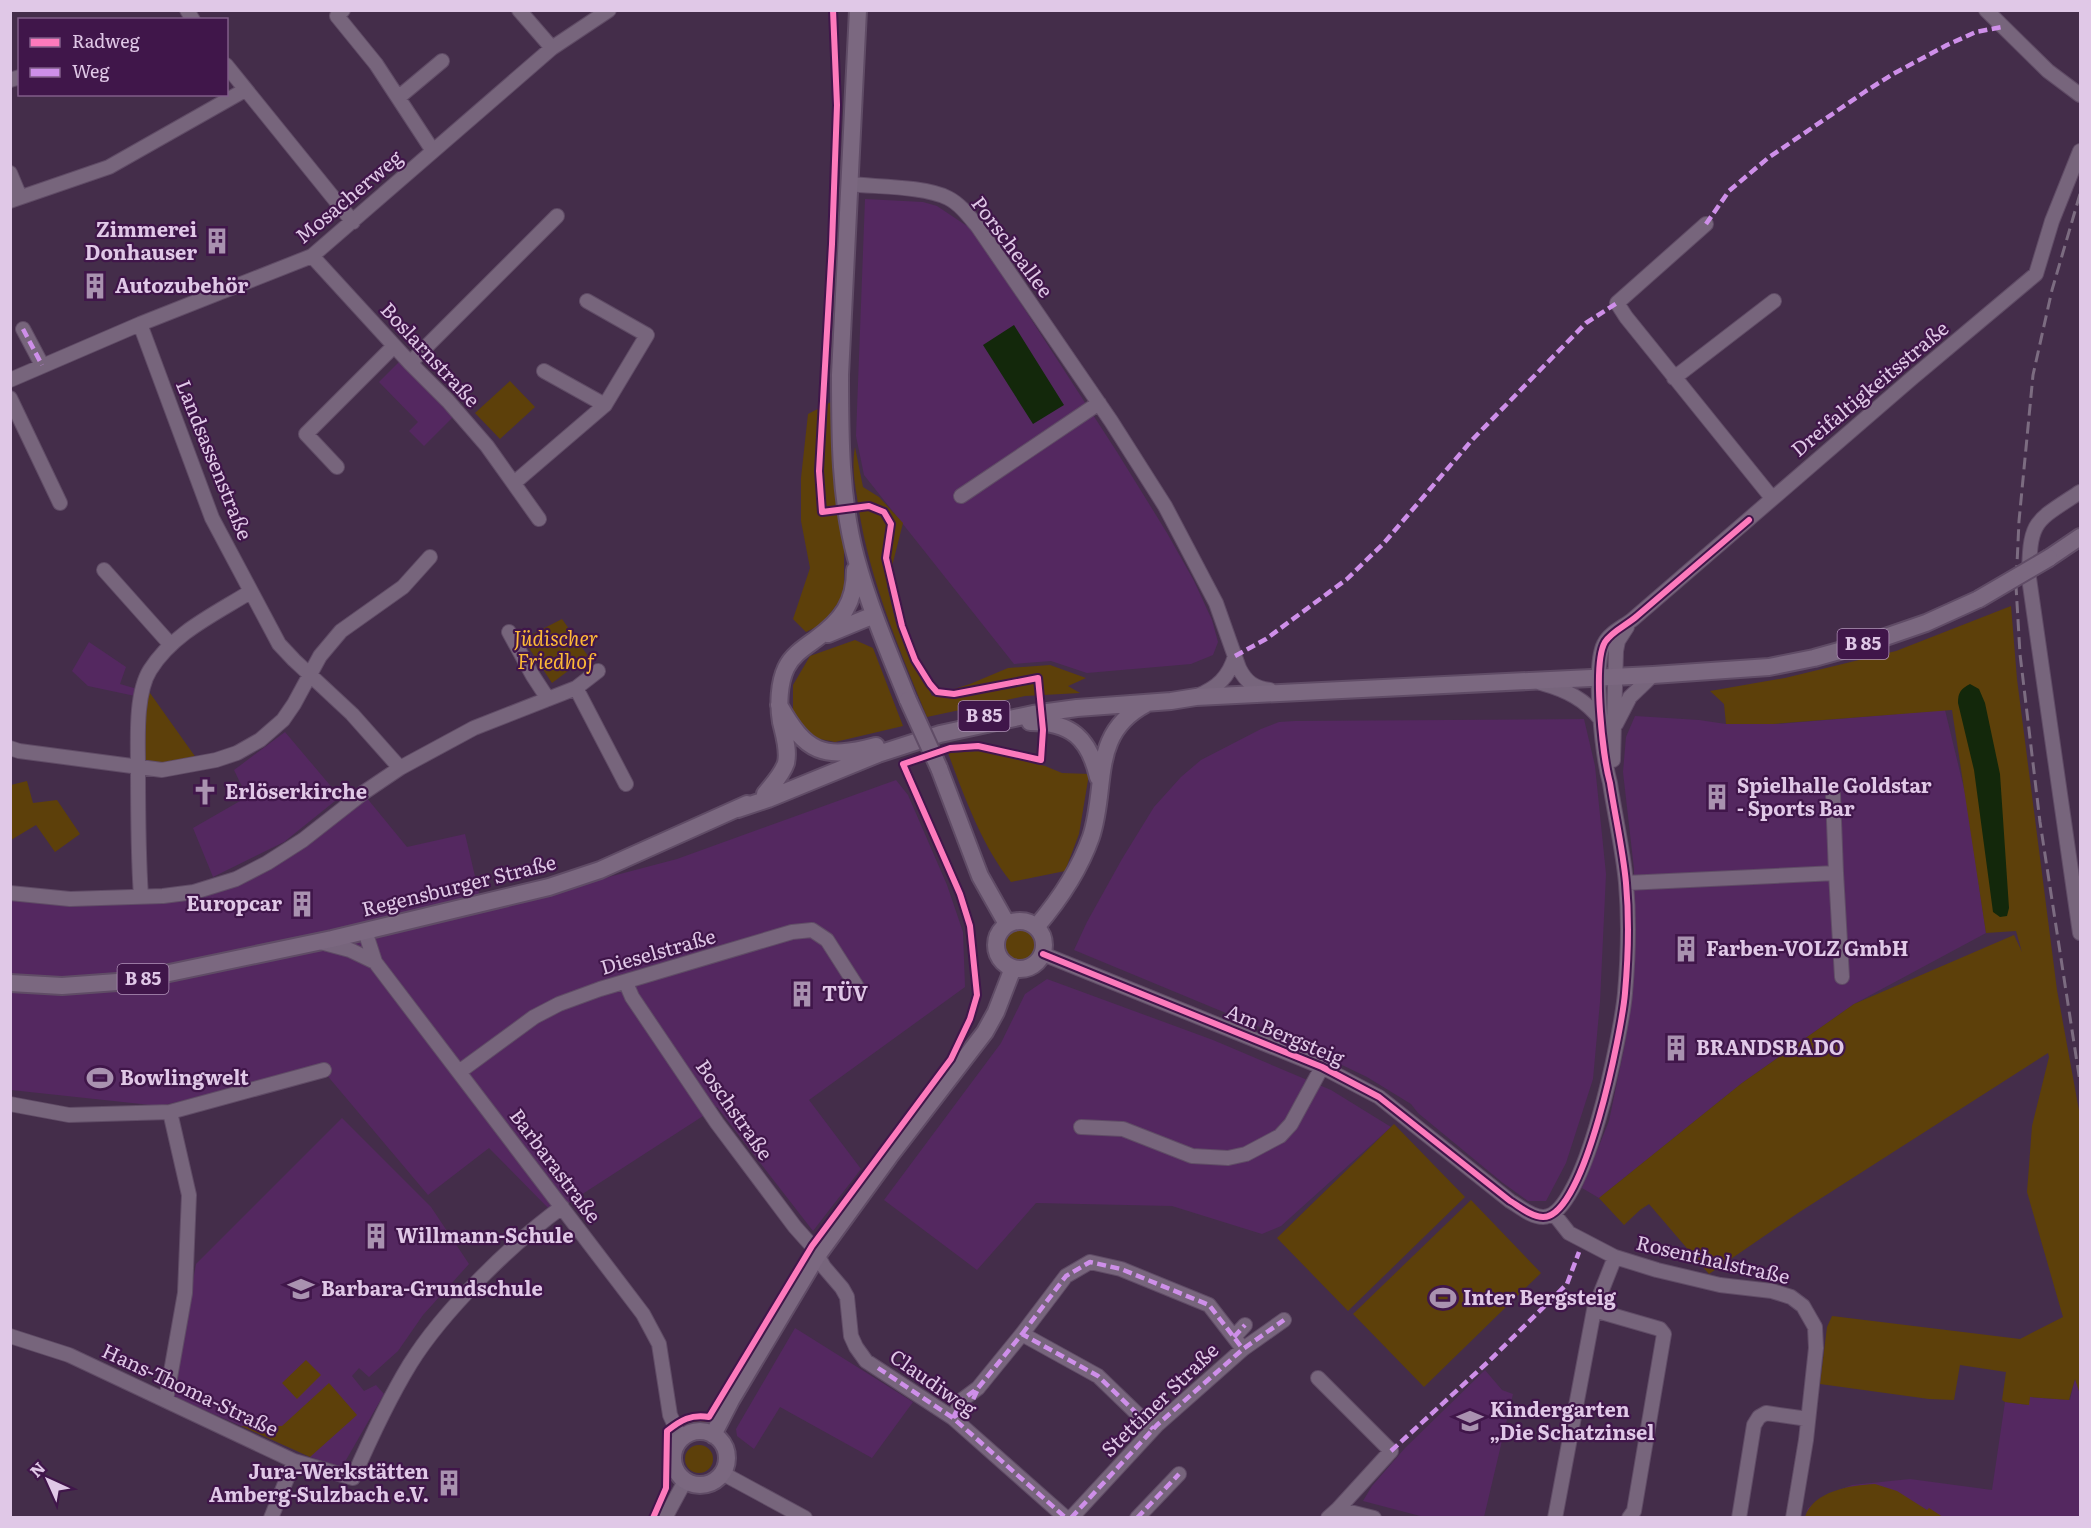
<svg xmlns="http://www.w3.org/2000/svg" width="2091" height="1528" font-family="Literata,serif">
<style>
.built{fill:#542860}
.green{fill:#5d400a}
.water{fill:#13280b}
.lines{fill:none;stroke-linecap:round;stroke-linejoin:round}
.minor-casing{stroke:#604c66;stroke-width:16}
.major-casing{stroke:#604c66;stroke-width:20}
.minor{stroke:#77657c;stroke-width:14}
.major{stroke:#7b6880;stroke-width:16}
.rail{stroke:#7c6c81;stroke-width:3;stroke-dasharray:12 6;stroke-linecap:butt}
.major-bridge-casing{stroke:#604c66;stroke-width:20;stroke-linecap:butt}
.major-bridge{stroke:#7b6880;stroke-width:16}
.quiet{stroke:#ce8fe9;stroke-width:4.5;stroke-dasharray:9 4.5;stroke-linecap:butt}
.cycleway-casing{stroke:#40164a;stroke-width:10}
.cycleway{stroke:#fd7abc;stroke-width:6}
.labels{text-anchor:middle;stroke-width:4.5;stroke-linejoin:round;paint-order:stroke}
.shield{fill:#40164a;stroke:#b093b8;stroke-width:1.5}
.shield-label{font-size:18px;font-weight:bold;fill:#e0c8e7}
.street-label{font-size:20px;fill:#e0c8e7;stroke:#40164a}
.poi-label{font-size:20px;font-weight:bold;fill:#e0c8e7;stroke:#40164a;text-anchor:start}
.park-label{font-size:20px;font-style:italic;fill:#fdb937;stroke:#40164a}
</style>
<rect width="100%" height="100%" fill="#442d4a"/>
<path class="built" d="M 865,199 L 923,202 L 937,206 L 970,228 L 985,248 L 1117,452 L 1167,533 L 1194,581 L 1212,620 L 1218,642 L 1213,655 L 1191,664 L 1087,673 L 1051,661 L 1014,664 L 864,475 L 856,436 Z
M 399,362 L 453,417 L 424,446 L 409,431 L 418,422 L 379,382 Z
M 89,642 L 126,667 L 120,684 L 137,689 L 135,696 L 88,686 L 72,671 Z
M 1945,710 L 1966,797 L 1986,933 L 1854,1004 L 1742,1083 L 1599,1198 L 1582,1188 L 1609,1121 L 1625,1044 L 1632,992 L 1634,869 L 1623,772 L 1626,737 L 1635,716 L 1699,720 L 1726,724 L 1777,724 Z
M 1584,719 L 1595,766 L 1606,874 L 1600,1002 L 1593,1079 L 1566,1163 L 1546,1201 L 1528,1201 L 1503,1183 L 1418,1113 L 1411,1104 L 1367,1077 L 1279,1035 L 1074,950 L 1087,922 L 1122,859 L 1154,807 L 1181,777 L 1201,760 L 1261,729 L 1279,722 L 1295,721 Z
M 285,732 L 340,797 L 284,842 L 213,877 L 193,828 L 247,797 L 234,770 Z
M 896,780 L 908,795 L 947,885 L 963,932 L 965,987 L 809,1100 L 861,1169 L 813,1231 L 717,1107 L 553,1213 L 489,1148 L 428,1195 L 320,1067 L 160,1106 L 11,1090 L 11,897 L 75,906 L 181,900 L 217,892 L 250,878 L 366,797 L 407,847 L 465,834 L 483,910 L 677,859 Z
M 1047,979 L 1213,1040 L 1331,1090 L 1391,1127 L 1281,1226 L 1262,1234 L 1172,1206 L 1036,1203 L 977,1270 L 884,1200 L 1001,1043 L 1025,994 Z
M 342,1118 L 431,1207 L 469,1264 L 423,1315 L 398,1351 L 369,1377 L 359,1368 L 352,1376 L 364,1391 L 376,1385 L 384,1394 L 342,1467 L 310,1457 L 281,1426 L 241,1426 L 172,1396 L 196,1264 Z
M 795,1328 L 913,1402 L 872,1458 L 780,1407 L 754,1449 L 737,1436 L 736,1429 Z
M 1485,1370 L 1502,1390 L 1513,1394 L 1484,1517 L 1424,1517 L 1363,1501 L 1372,1486 L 1405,1448 Z
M 2075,1378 L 2080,1394 L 2080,1517 L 1805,1518 L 1808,1508 L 1829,1494 L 1852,1485 L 1910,1479 L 1992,1490 L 2005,1402 L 2028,1405 L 2030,1397 L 2070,1400 Z"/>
<path class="green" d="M 510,381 L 535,407 L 500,439 L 475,413 Z
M 831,402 L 844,543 L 844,595 L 822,624 L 806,632 L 793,619 L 810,568 L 801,521 L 801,478 L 808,414 Z
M 855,447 L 863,487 L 879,497 L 903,523 L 887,586 L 896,623 L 932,696 L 970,684 L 1008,668 L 1050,665 L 1086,678 L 1068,686 L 1080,693 L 1025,696 L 927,717 C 898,646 867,574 857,497 C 854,480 852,464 855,447 Z
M 2011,606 L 2017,679 L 2057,990 L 2080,1116 L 2080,1394 L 2075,1379 L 2069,1400 L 2030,1397 L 2029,1405 L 2005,1402 L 2002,1400 L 2006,1372 L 1960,1365 L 1954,1400 L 1929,1399 L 1820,1384 L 1827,1327 L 1832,1316 L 2020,1339 L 2063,1317 L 2027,1192 L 2032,1126 L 2049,1057 L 2048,1053 L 1798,1213 L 1709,1274 L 1649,1204 L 1640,1210 L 1624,1225 L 1599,1198 L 1742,1083 L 1854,1004 L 2014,935 L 2022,952 L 2016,931 L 1986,933 L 1952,710 L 1773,724 L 1726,724 L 1724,704 L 1710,691 L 1785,678 L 1896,651 Z
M 562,619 L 588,656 L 552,683 L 523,639 Z
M 855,640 L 873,648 L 903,726 L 835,742 L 810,737 L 793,715 L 793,685 L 810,656 Z
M 145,686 L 199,762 L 139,766 Z
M 982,751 L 1045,766 L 1062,773 L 1089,774 L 1079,834 L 1065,871 L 1011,882 C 981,844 965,798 948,753 Z
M 27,781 L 33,803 L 57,800 L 80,834 L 55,852 L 36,825 L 11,840 L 11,785 Z
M1003 943a18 18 0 1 1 36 0a18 18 0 1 1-36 0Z
M 1394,1124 L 1465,1197 L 1348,1311 L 1277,1238 Z
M 1471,1200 L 1541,1273 L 1424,1387 L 1353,1314 Z
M 306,1360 L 321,1375 L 297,1399 L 282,1383 Z
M 329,1383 L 357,1415 L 310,1457 L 241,1426 L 282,1426 Z
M 700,1419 L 708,1423 C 701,1431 695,1430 687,1423 Z
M685 1459a14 14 0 1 1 28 0a14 14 0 1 1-28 0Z
M 1875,1484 L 1897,1491 L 1927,1510 L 1929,1508 L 1943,1517 L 1805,1517 C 1813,1491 1851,1485 1875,1484 Z"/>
<path class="water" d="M 1014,325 L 1064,405 L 1033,424 L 983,345 Z
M 1970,684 L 1979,689 L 1985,703 L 2000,774 L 2009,908 L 2007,916 L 2000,917 L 1993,912 L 1974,770 L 1958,703 C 1958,692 1961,689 1970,684 Z"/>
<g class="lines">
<g class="minor-casing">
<path id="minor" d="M 187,10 L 193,20
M 343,10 L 337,16 L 376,64 L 433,151
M 519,10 L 552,48
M 1986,10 L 2048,71 L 2080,95
M 226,65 L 353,222
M 10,80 L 20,77
M 399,97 L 442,61
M 10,173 L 20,197
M 850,184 C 876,187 925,186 948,198 C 960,204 969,216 978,227 L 1111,421 L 1165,506 L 1216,603 L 1239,668 C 1246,682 1254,688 1270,690
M 10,201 L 109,167 L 245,90
M 1706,224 L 1617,303 L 1626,317 L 1772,498
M 312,256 L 410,363 L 448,401 L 487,446 L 539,519
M 140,324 L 212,518 L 279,644 L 294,660 L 352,714 L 400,768
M 23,329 L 42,365
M 410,363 L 557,216
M 544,371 L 605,405
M 1674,378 L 1774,301
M 10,380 L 140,324 L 312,256 L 552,48 L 609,10
M 10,398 L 60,503
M 337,467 L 306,434 L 394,346
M 514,483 L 605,405 L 647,335 L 587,301
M 2080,492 C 2033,523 2030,520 2029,578 L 2080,933
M 961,496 L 1099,403
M 104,570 L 170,644
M 509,632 L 533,676 L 548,699
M 1541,683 C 1566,690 1585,699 1601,720
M 576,688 L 626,784
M 1197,696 C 1217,688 1229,677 1235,656
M 1616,724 L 1630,697 L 1653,675
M 10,748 L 19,751 L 162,770 L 216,760 L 237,753 L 260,740 L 283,720 L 294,704 L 320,656 L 341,631 L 403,587 L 430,557
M 1613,760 L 1616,651 L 1618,641 L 1627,627
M 1836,873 L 1842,977
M 1626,883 L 1836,873 L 1833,795
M 10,893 L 70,899 L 163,896 L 194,892 L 236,879 L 267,863 L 303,840 L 363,793 L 400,768 L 474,728 L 576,688 L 598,671
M 141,896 C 138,854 138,811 138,768 C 138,740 135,694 150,670 C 173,633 215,614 250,592
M 365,931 L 375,962 L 643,1314 L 659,1344 L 670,1415 L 681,1439
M 320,942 L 350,950 L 375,962
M 1043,954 L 1322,1067 L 1379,1097 L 1510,1201 C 1519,1206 1531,1217 1543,1217 C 1585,1218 1622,1029 1625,993 C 1628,959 1629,916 1626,883 C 1623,850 1615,816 1610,783 C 1603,757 1592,667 1604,644 C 1609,633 1623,627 1632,620 L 1911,379 L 2036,274 L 2052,221 L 2080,151
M 626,983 L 632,997 L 717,1123 L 795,1227 L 812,1246 L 824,1267 L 842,1288 L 847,1297 L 851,1336 L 856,1347 L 866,1361 L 953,1418 L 1066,1518
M 459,1072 L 534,1017 L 559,1004 L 600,989 L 792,932 L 812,930 L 827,940 L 859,990
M 10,1104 L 69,1115 L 170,1112 L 324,1070
M 1081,1127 L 1123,1129 L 1192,1156 L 1228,1158 L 1246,1154 L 1280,1136 L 1291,1124 L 1322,1067
M 1554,1214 L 1569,1233 L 1615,1257 L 1657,1270 L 1720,1285 L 1772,1291 L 1791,1297 L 1803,1306 L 1815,1327 L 1816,1348 L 1806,1440 L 1793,1518
M 1594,1310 L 1660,1329 L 1664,1334 L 1634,1511 L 1629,1518
M 1022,1334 L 1066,1276 L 1090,1262 L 1121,1269 L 1209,1305 L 1243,1349
M 10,1336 L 69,1355 L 294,1461 L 353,1478 C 370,1439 388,1400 410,1364 C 443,1311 511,1244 562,1207
M 1234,1337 L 1245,1325
M 1318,1378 L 1391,1451 L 1338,1509 L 1328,1518
M 166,1400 L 185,1293 L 189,1195 L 170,1112
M 953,1418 L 962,1400 L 978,1388 L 1022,1334 L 1098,1376 L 1153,1429
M 722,1473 L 805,1518
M 1338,1509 L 1374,1518
M 271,1518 L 294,1461
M 665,1518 L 685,1481
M 1071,1518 L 1157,1425 L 1243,1349 L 1284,1320
M 1137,1518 L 1179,1474
M 1555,1518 L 1594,1310 L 1615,1257
M 1739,1518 L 1754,1425 L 1759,1417 L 1766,1413 L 1808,1419"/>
</g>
<g class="major-casing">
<path id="major" d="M 858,10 L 840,375 C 840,435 840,499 856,558 C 869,606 889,653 908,700
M 2049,558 L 2080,537
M 828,634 L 874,615
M 779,705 C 806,753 823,760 876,746
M 1030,722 C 1071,722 1089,738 1098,777
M 939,768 L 980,876 L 1007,924
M 765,794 C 772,785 782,775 786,763 C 789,750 784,735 781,722 C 778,705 779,683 786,668 C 792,655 805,647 816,639 C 842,620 855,603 855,570
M 738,809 L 768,799 L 878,754 L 940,734 L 1033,714 L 1077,708 L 1171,701 L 1196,697 L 1653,675 L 1769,667 L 1814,658 L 1868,643 L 1926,623 L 1979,599
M996 945a24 24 0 1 1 48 0a24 24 0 1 1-48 0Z
M 1037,926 C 1060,899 1079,871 1091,837 C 1108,786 1089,734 1146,704
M 10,983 L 62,986 L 131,981 L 332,939 L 549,887 L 600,870 L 747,804
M673 1458a27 27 0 1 1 54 0a27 27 0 1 1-54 0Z
M 713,1435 L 731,1400 L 817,1256 L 889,1157 L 985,1032 L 996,1012 L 1013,968"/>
</g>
<use href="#minor" class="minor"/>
<use href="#major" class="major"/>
<path class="rail" d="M 2080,194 L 2052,290 L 2033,375 L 2019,521 L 2016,586 L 2020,654 L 2040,822 L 2080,1082"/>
<g class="major-bridge-casing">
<path id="major-bridge" d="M 1979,599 L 2049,558
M 908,700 L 939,768"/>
</g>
<use href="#major-bridge" class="major-bridge"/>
<path class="quiet" d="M 1706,224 L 1729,191 L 1768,158 L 1866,91 L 1893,74 L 1947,45 L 1976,32 L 2002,27
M 23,329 L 42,365
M 1235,656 L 1266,639 L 1347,579 L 1384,543 L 1472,440 L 1543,367 L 1586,323 L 1617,303
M 1022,1334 L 1066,1276 L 1090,1262 L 1121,1269 L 1209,1305 L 1243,1349
M 1234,1337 L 1245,1325
M 878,1368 L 953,1418 L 1066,1518
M 954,1417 L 970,1406 L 977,1391
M 953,1418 L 962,1400 L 978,1388 L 1022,1334 L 1098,1376 L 1153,1429
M 1391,1451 L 1489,1361 L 1567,1284 L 1579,1252
M 1071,1518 L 1157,1425 L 1243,1349 L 1284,1320
M 1137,1518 L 1179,1474"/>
<g class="cycleway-casing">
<path id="cycleway" d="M 1043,954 L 1322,1067 L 1379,1097 L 1510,1201 C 1519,1206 1531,1217 1543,1217 C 1585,1218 1622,1029 1625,993 C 1628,959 1629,916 1626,883 C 1623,850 1615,816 1610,783 C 1603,758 1592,664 1605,642 C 1612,631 1627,625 1637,616 C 1674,584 1712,552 1749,520
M 653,1518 L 666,1488 L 667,1431 C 681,1420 691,1414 709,1417 L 812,1246 L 951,1059 L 970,1019 L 977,995 L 970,926 L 960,894 L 903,764 L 950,748 L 978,746 L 1041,760 L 1043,730 L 1038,678 L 954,694 L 937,692 L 930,684 L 915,660 L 902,626 L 886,558 L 891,524 L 884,512 L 869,506 L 822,512 L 819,471 L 832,244 L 837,105 L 833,10"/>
</g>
<use href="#cycleway" class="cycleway"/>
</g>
<defs>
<g id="building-bare" transform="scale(2.07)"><path d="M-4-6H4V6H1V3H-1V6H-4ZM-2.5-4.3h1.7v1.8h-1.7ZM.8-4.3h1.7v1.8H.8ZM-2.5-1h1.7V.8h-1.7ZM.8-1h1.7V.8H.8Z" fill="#a992b0" stroke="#40164a" stroke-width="2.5" paint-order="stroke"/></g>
<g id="church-bare" transform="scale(2.07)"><path d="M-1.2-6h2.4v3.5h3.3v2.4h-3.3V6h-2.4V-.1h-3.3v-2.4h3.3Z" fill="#a992b0" stroke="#40164a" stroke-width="2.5" paint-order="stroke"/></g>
<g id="stadium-bare" transform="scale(2.07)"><path d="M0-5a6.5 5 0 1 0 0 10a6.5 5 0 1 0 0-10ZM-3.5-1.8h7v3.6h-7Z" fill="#a992b0" stroke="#40164a" stroke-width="2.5" paint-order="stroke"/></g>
<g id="school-bare" transform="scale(2.07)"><path d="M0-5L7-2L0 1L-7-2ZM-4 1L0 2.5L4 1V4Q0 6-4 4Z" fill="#a992b0" stroke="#40164a" stroke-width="2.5" paint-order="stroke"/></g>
</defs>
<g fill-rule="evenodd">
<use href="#building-bare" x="217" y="241"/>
<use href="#building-bare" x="95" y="286"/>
<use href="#church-bare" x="205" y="792"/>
<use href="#building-bare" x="1717" y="797"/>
<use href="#building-bare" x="302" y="904"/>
<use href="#building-bare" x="1686" y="949"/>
<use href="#building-bare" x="802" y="994"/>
<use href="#building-bare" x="1676" y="1048"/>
<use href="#stadium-bare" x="100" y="1078"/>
<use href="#building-bare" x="376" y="1236"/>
<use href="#school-bare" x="301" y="1289"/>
<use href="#stadium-bare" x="1443" y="1298"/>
<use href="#school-bare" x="1470" y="1421"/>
<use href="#building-bare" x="449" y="1483"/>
</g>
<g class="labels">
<g class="shield">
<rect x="1837.5" y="629" width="51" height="30" rx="4.5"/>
<rect x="958.5" y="701" width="51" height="30" rx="4.5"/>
<rect x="117.5" y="964" width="51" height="30" rx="4.5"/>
</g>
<g class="shield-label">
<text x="1863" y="650">B 85</text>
<text x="984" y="722">B 85</text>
<text x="143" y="985">B 85</text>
</g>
<g class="street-label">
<text transform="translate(349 197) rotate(-40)" y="7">Mosacherweg</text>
<text transform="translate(1012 247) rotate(53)" y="7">Porscheallee</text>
<text transform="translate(430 355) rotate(47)" y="7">Boslarnstraße</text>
<text transform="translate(1870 389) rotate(-40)" y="7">Dreifaltigkeitsstraße</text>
<text transform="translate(214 460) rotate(68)" y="7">Landsassenstraße</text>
<text transform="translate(459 886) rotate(-14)" y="7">Regensburger Straße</text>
<text transform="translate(658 952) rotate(-16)" y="7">Dieselstraße</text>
<text transform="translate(1285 1035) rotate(23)" y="7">Am Bergsteig</text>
<text transform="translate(734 1110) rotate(55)" y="7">Boschstraße</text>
<text transform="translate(555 1166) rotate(53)" y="7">Barbarastraße</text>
<text transform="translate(1713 1260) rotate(13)" y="7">Rosenthalstraße</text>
<text transform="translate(933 1383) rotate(35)" y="7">Claudiweg</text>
<text transform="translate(190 1390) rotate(25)" y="7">Hans-Thoma-Straße</text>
<text transform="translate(1160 1400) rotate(-44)" y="7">Stettiner Straße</text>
</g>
<g class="poi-label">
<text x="197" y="237" text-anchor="end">Zimmerei<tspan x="197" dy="23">Donhauser</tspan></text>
<text x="115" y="293">Autozubehör</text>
<text x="1737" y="793">Spielhalle Goldstar<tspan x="1737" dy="23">- Sports Bar</tspan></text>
<text x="225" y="799">Erlöserkirche</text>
<text x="282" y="911" text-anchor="end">Europcar</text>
<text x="1706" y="956">Farben-VOLZ GmbH</text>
<text x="822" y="1001">TÜV</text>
<text x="1696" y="1055">BRANDSBADO</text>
<text x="120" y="1085">Bowlingwelt</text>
<text x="396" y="1243">Willmann-Schule</text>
<text x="321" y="1296">Barbara-Grundschule</text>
<text x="1463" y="1305">Inter Bergsteig</text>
<text x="1490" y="1417">Kindergarten<tspan x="1490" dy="23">„Die Schatzinsel</tspan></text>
<text x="429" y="1479" text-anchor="end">Jura-Werkstätten<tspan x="429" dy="23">Amberg-Sulzbach e.V.</tspan></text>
</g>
<g class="park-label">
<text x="556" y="646">Jüdischer<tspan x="556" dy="23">Friedhof</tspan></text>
</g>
</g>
<rect width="2091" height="1528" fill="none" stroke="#e0c8e7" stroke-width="24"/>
<rect x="18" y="18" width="210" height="78" fill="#40164a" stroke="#805d89" stroke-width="1.5"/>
<rect x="30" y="38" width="30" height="9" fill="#fd7abc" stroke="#805d89" stroke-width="1.5"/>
<text x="72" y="48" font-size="18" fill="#e0c8e7">Radweg</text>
<rect x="30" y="68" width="30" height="9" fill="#ce8fe9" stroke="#805d89" stroke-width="1.5"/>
<text x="72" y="78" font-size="18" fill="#e0c8e7">Weg</text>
<g transform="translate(48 1480) rotate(315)" stroke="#40164a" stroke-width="4.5" paint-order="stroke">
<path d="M0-4.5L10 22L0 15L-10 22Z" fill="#e0c8e7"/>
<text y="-9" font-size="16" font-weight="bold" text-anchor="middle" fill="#e0c8e7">N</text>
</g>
</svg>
